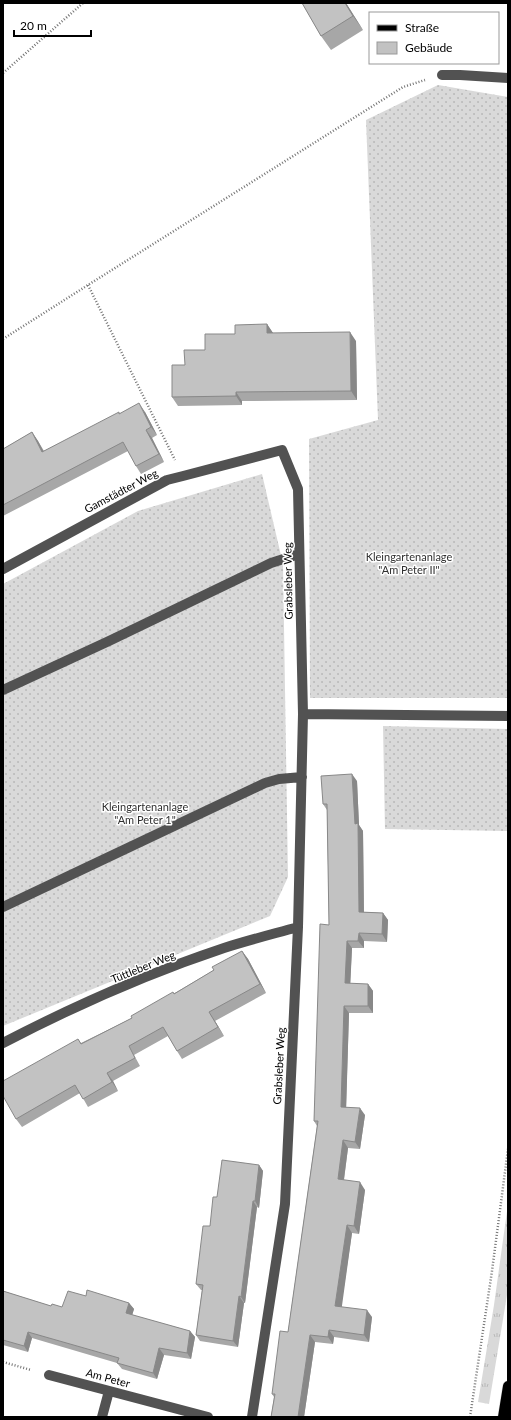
<svg xmlns="http://www.w3.org/2000/svg" width="511" height="1420" font-family="Lato,sans-serif">
<style>
.grass{fill:url(#grass-tufts)}
.garden{fill:url(#garden-dots)}
.lines{fill:none;stroke-linecap:round;stroke-linejoin:round}
.major-casing{stroke:#dbdbdb;stroke-width:11}
.path{stroke:#747474;stroke-width:2.5;stroke-dasharray:1 2;stroke-linecap:butt}
.minor{stroke:#525252;stroke-width:10}
.major{stroke:#000;stroke-width:10}
.wall{fill:#a7a7a7}
.shaded-wall{fill:#888}
.building{fill:#c2c2c2;stroke:#888}
.labels{text-anchor:middle;stroke-width:3;stroke-linejoin:round;paint-order:stroke}
.street-label{font-size:11px;fill:#000;stroke:#fff}
.park-label{font-size:11px;fill:#303030;stroke:#fff}
</style>
<defs>
<pattern id="grass-tufts" width="24" height="20" patternUnits="userSpaceOnUse"><rect width="24" height="20" fill="#d9d9d9"/><path d="M3 7l-1-3M5 7V3M7 7l1-3M15 17l-1-3M17 17v-4M19 17l1-3" fill="none" stroke="#b8b8b8"/></pattern>
<pattern id="garden-dots" width="8" height="8" patternUnits="userSpaceOnUse"><rect width="8" height="8" fill="#d9d9d9"/><path d="M2 2h.1M6 6h.1" fill="none" stroke="#b8b8b8" stroke-width="1.8" stroke-linecap="round"/></pattern>
</defs>
<rect width="100%" height="100%" fill="#fff"/>
<path class="grass" d="M 508,1204 L 508,1289 L 489,1404 L 478,1402 L 494,1305 Z"/>
<path class="garden" d="M 438,85 L 508,97 L 508,698 L 310,698 L 309,439 L 378,420 L 366,120 Z
M 262,474 L 283,564 L 288,877 L 270,916 L 3,1026 L 3,584 L 138,511 Z
M 383,726 L 508,729 L 508,831 L 385,829 Z"/>
<g class="lines">
<g class="major-casing">
<path id="major" d="M 503,1417 L 508,1386"/>
</g>
<path class="path" d="M 3,73 L 83,3
M 88,285 L 175,460
M 3,339 L 88,285 L 403,87 L 425,80
M 3,1362 L 31,1370
M 470,1417 L 492,1271 L 508,1149"/>
<path class="minor" d="M 442,75 L 460,75 L 508,78
M 3,569 L 167,480 L 183,476 L 282,450 L 298,489 L 303,714 L 298,927 L 285,1204 L 252,1417
M 3,690 L 109,641 L 271,563 L 299,554
M 303,714 L 508,716
M 3,907 L 265,783 L 279,779 L 302,777
M 3,1043 C 74,1006 149,973 224,948 C 249,940 273,934 298,927
M 49,1375 L 208,1417
M 102,1417 L 109,1391"/>
<use href="#major" class="major"/>
</g>
<path class="wall" d="M 302,3 L 346,3 L 363,30 L 331,50 L 321,36 Z
M 267,324 L 273,333 L 356,341 L 357,400 L 242,401 L 242,405 L 178,406 L 172,397 L 185,365 L 205,350 L 235,334 Z
M 145,412 L 157,435 L 152,438 L 164,462 L 141,474 L 136,466 L 128,451 L 3,516 L 3,449 L 32,432 L 38,441 L 44,451 L 120,413 Z
M 357,781 L 359,825 L 363,831 L 364,912 L 383,913 L 388,920 L 387,942 L 364,941 L 364,948 L 352,948 L 350,984 L 368,984 L 373,991 L 373,1013 L 349,1013 L 346,1107 L 365,1115 L 360,1149 L 348,1148 L 344,1180 L 365,1190 L 359,1234 L 352,1233 L 341,1307 L 372,1317 L 369,1342 L 334,1337 L 333,1344 L 315,1342 L 304,1417 L 271,1417 L 274,1397 L 272,1394 L 288,1332 L 317,1126 L 314,1121 L 329,925 L 327,810 L 323,804 Z
M 242,951 L 248,959 L 266,993 L 215,1021 L 224,1036 L 182,1059 L 177,1051 L 168,1036 L 134,1055 L 140,1066 L 113,1081 L 118,1091 L 88,1107 L 80,1093 L 22,1127 L 16,1119 L 78,1039 L 81,1043 L 132,1018 L 214,970 Z
M 259,1165 L 263,1171 L 259,1208 L 257,1207 L 245,1303 L 244,1303 L 238,1347 L 200,1341 L 196,1335 L 202,1290 L 201,1290 L 196,1284 L 217,1197 Z
M 3,1291 L 51,1306 L 62,1307 L 86,1296 L 129,1303 L 134,1309 L 132,1315 L 190,1331 L 195,1337 L 191,1359 L 164,1355 L 157,1379 L 122,1369 L 117,1363 L 32,1338 L 28,1352 L 3,1345 Z"/>
<path class="shaded-wall" d="M 345,3 L 346,3 L 363,30 L 353,16 Z
M 267,324 L 273,333 L 267,333 Z
M 350,332 L 356,341 L 357,400 L 351,391 Z
M 236,392 L 242,401 L 242,405 L 236,396 Z
M 139,403 L 145,412 L 157,435 L 151,427 Z
M 146,430 L 152,438 L 164,462 L 159,454 Z
M 32,432 L 38,441 L 48,460 L 42,452 Z
M 352,774 L 357,781 L 359,825 L 363,831 L 364,920 L 359,912 Z
M 383,913 L 388,920 L 387,942 L 382,934 Z
M 359,933 L 364,941 L 364,948 L 358,941 Z
M 347,941 L 352,948 L 350,991 L 345,983 Z
M 242,951 L 248,959 L 266,993 L 260,984 Z
M 368,984 L 373,991 L 373,1013 L 368,1006 Z
M 344,1006 L 349,1013 L 346,1114 L 341,1107 Z
M 209,1012 L 215,1021 L 224,1036 L 218,1027 Z
M 107,1073 L 113,1081 L 118,1091 L 112,1082 Z
M 360,1108 L 365,1115 L 360,1149 L 355,1142 Z
M 343,1140 L 348,1148 L 343,1186 L 338,1179 Z
M 259,1165 L 263,1171 L 259,1208 L 255,1201 Z
M 360,1182 L 365,1190 L 359,1234 L 354,1226 Z
M 253,1201 L 257,1207 L 245,1303 L 241,1297 Z
M 347,1225 L 352,1233 L 341,1313 L 335,1306 Z
M 239,1296 L 244,1303 L 238,1347 L 233,1341 Z
M 129,1303 L 134,1309 L 131,1319 L 126,1313 Z
M 367,1310 L 372,1317 L 369,1342 L 364,1335 Z
M 329,1330 L 334,1337 L 333,1344 L 328,1337 Z
M 190,1331 L 195,1337 L 191,1359 L 187,1353 Z
M 28,1332 L 32,1338 L 28,1352 L 24,1346 Z
M 310,1335 L 315,1342 L 304,1417 L 298,1417 Z
M 159,1348 L 164,1355 L 157,1379 L 153,1373 Z"/>
<path class="building" d="M 302,3 L 345,3 L 353,16 L 321,36 Z
M 267,324 L 267,333 L 350,332 L 351,391 L 236,392 L 236,396 L 172,397 L 172,365 L 185,365 L 184,350 L 205,350 L 205,334 L 235,334 L 235,325 Z
M 139,403 L 151,427 L 146,430 L 159,454 L 136,466 L 123,442 L 3,505 L 3,449 L 32,432 L 42,452 L 119,412 L 119,414 Z
M 352,774 L 355,824 L 358,823 L 359,912 L 383,913 L 382,934 L 359,933 L 358,941 L 347,941 L 345,983 L 368,984 L 368,1006 L 344,1006 L 341,1107 L 360,1108 L 355,1142 L 343,1140 L 338,1179 L 360,1182 L 354,1226 L 347,1225 L 335,1306 L 367,1310 L 364,1335 L 329,1330 L 328,1337 L 310,1335 L 298,1417 L 271,1417 L 275,1394 L 272,1394 L 280,1331 L 288,1332 L 318,1121 L 314,1121 L 320,924 L 329,925 L 327,804 L 323,804 L 321,776 Z
M 242,951 L 260,984 L 209,1012 L 218,1027 L 177,1051 L 163,1027 L 129,1046 L 135,1058 L 107,1073 L 112,1082 L 83,1099 L 75,1085 L 16,1119 L 3,1096 L 3,1081 L 78,1039 L 81,1044 L 132,1018 L 131,1016 L 173,992 L 174,994 L 214,970 L 212,967 Z
M 222,1160 L 259,1165 L 255,1201 L 253,1201 L 241,1297 L 239,1296 L 233,1341 L 196,1335 L 203,1285 L 196,1284 L 203,1226 L 210,1226 L 213,1197 L 217,1197 Z
M 87,1290 L 129,1303 L 126,1313 L 190,1331 L 187,1353 L 159,1348 L 153,1373 L 117,1363 L 119,1358 L 28,1332 L 24,1346 L 3,1340 L 3,1291 L 51,1306 L 52,1304 L 62,1307 L 68,1291 L 86,1296 Z"/>
<g class="labels">
<g class="street-label">
<text transform="translate(121 491) rotate(-28)" y="4">Gamstädter Weg</text>
<text transform="translate(288 581) rotate(-91)" y="4">Grabsleber Weg</text>
<text transform="translate(143 967) rotate(-22)" y="4">Tüttleber Weg</text>
<text transform="translate(279 1066) rotate(-87)" y="4">Grabsleber Weg</text>
<text transform="translate(108 1378) rotate(15)" y="4">Am Peter</text>
</g>
<g class="park-label">
<text x="409" y="561">Kleingartenanlage<tspan x="409" dy="13">"Am Peter II"</tspan></text>
<text x="145" y="811">Kleingartenanlage<tspan x="145" dy="13">"Am Peter 1"</tspan></text>
</g>
</g>
<rect width="511" height="1420" fill="none" stroke="#000000" stroke-width="8"/>
<rect x="369" y="12" width="130" height="52" fill="#ffffff" stroke="#999999"/>
<rect x="377" y="25" width="20" height="6" fill="#000000" stroke="#999999"/>
<text x="405" y="32" font-size="12" fill="#000000">Straße</text>
<rect x="377" y="42" width="20" height="12" fill="#c2c2c2" stroke="#999999"/>
<text x="405" y="52" font-size="12" fill="#000000">Gebäude</text>
<path d="M14 30v6h77v-6" fill="none" stroke="#000000" stroke-width="2"/>
<text x="20" y="30" font-size="12" fill="#000000" stroke="#ffffff" stroke-width="3" paint-order="stroke">20 m</text>
</svg>
